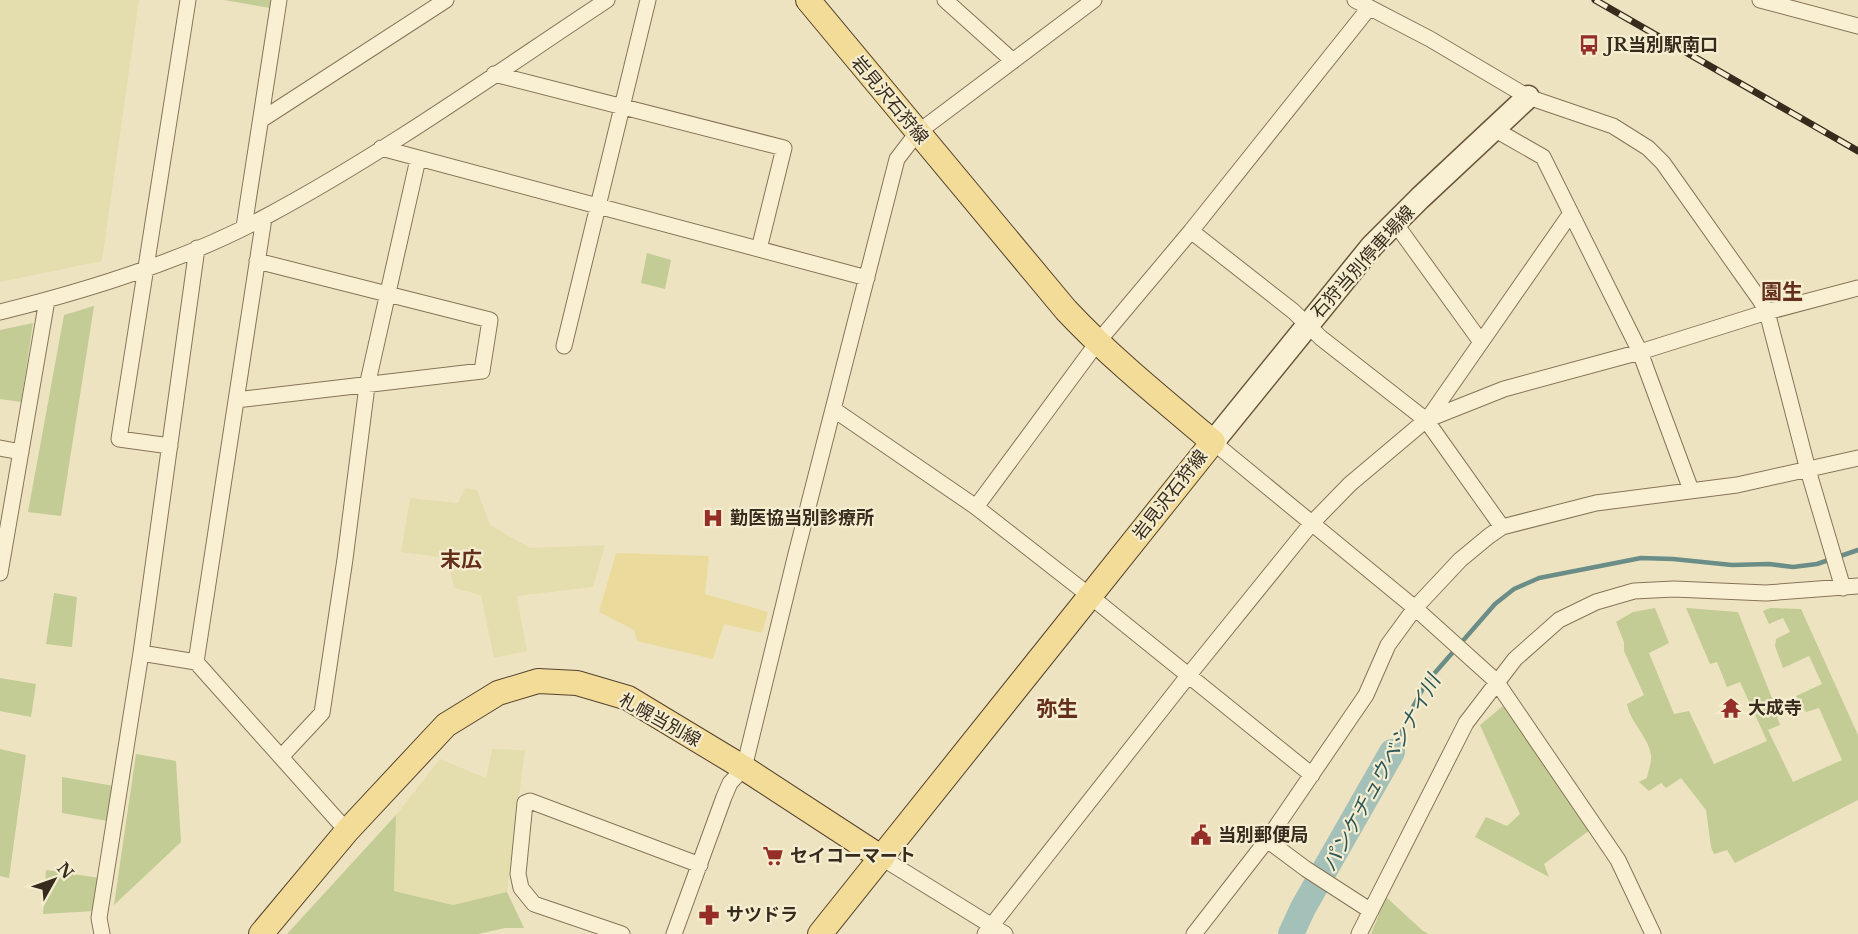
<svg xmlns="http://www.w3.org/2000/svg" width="1858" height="934" font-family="'Libre Baskerville','Noto Sans JP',serif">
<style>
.farmland{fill:#e4deae}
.green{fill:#c2cc94}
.sand{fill:#eadb9d}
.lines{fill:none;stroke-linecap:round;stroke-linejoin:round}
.stream{stroke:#6a8e87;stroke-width:4.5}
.river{stroke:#a3c0b9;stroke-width:26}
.minor-casing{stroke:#877458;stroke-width:17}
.secondary-casing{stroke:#69553b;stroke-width:25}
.primary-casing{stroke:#55422d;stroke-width:26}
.minor{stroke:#f9f0d3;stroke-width:15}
.secondary{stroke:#f9f0d3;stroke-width:22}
.primary{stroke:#f2dc97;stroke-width:24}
.rail-casing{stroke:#372b1d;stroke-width:7}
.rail{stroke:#f5edd0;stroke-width:4.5;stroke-dasharray:14;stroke-linecap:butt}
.labels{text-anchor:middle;stroke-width:4.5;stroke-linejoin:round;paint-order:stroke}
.poi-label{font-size:18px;font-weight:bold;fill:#372b1d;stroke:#f5edd0;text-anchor:start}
.street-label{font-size:18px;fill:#372b1d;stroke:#f5edd0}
.water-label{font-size:20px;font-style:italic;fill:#2c5657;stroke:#f5edd0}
.quarter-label{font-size:21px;font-weight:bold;fill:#64301c;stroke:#f5edd0}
</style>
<rect width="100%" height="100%" fill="#eee3c0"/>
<path class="farmland" d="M 0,0 L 139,0 L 102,261 L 0,282 Z
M 465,488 L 477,490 L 490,525 L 530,548 L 605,545 L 593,587 L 517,596 L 527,651 L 494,658 L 481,595 L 454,588 L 447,558 L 401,552 L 410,498 L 458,503 Z
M 492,749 L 525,750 L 507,892 L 453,905 L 394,891 L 396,815 L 440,759 L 486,778 Z"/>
<path class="green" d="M 224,0 L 271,0 L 270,8 Z
M 647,253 L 671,260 L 665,289 L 641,283 Z
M 94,306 L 61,516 L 28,512 L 64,315 Z
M 33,323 L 21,402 L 0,399 L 0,330 Z
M 54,593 L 77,597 L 72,647 L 46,644 Z
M 1655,608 L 1669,643 L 1649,653 L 1674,714 L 1689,711 L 1714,764 L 1767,741 L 1740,682 L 1727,687 L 1717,662 L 1710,664 L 1686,608 L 1738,612 L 1779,716 L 1777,717 L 1780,725 L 1768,730 L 1793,782 L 1842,760 L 1819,708 L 1806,712 L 1796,696 L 1822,684 L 1809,656 L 1783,668 L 1775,646 L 1776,639 L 1790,632 L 1783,618 L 1769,624 L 1763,611 L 1770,608 L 1801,609 L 1858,735 L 1858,800 L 1735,863 L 1727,850 L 1714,854 L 1711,847 L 1706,810 L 1681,778 L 1666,788 L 1661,783 L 1649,791 L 1639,782 L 1647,778 C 1648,771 1652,762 1651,755 C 1648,736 1630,722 1627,704 L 1644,695 L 1624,651 L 1624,642 L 1616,622 L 1633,612 Z
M 0,678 L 36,684 L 31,717 L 0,711 Z
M 1503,706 L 1590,830 L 1544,864 L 1549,877 L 1475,837 L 1486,817 L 1507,826 L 1520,814 L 1480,725 Z
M 0,749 L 26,755 L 9,878 L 0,876 Z
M 136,754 L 176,761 L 181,842 L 114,905 Z
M 62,777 L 114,786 L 108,821 L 62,813 Z
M 396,815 L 394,891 L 453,905 L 507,892 L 524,928 L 505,928 L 478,934 L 287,934 Z
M 46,870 L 100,878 L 95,911 L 43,914 Z
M 1386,897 L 1423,931 L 1429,934 L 1371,934 Z"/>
<path class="sand" d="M 616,553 L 709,556 L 705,594 L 768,612 L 762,633 L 724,624 L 713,659 L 637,641 L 634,630 L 599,612 Z"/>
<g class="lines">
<path class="stream" d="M 1392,752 L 1414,705 L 1426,683 L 1495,604 L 1514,589 L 1539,578 L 1641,558 L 1673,559 L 1732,565 L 1769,564 L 1793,567 L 1817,564 L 1858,550"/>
<path class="river" d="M 1291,934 L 1303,908 L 1392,752"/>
<g class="minor-casing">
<path id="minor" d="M 945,0 L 1013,61
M 1355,0 L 1430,39 L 1528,97 L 1613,126 L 1648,148 L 1663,163 L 1760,300 L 1767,312 L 1808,470 L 1843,588
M 1760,0 L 1858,26
M 494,74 L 784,148 L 759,249
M 261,120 L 446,0
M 1494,129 L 1543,157 L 1640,352 L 1691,490
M 381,148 L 867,278
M 1395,223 L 1481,342
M 244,227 L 279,0
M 1191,231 L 1293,311 L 1321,338 L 1426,420 L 1502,527
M 0,312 C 89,290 184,261 265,217 C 383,154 495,74 607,0
M 564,346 L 648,0
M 236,400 L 482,371 L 490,320 L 257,261
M 833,409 L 976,507 L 1090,596 L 1312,775
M 1427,420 L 1571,213
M 1213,442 L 1415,608 L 1496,681 L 1618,860 L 1653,934
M 170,446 L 119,439 L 188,0
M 0,448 L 21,452
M 976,507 L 1097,343 L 1191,231 L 1369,8
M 0,573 L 47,300
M 141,653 L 196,662 L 347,831
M 196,662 L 264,218
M 281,757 L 322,713 L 345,559 L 367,386 L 418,159
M 1267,840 L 1306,869 L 1371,911
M 882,858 L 1005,934
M 102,934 L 99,918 L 141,653 L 197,248
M 622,934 L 534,904 L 521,888 L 518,874 L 525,803 L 530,801 L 700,865
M 674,934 L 724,797 L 730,783 L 744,768 L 796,554 L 897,159 L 917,133 L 1094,0
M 985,934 L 1188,676 L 1311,524 L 1350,484 L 1426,420 L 1504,389 L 1640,352 L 1767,312 L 1858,288
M 1194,934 L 1267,840 L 1366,695 L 1388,645 L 1415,608 L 1460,560 L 1489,536 L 1502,527 L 1596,503 L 1737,485 L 1858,458
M 1359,934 L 1466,723 L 1515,659 L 1559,620 L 1596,602 L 1634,591 L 1674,589 L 1766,593 L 1858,586"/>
</g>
<g class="secondary-casing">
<path id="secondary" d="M 1213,442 L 1372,246 L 1420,198 L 1528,97"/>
</g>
<g class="primary-casing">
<path id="primary" d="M 808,0 L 1066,310 C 1111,358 1162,399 1213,442 L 820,934
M 261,934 L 347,831 L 446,725 L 498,693 L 538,681 L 577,683 L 628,698 L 744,768 L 882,858"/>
</g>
<use href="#minor" class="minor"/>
<use href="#secondary" class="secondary"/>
<use href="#primary" class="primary"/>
<g class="rail-casing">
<path id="rail" d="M 1595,0 L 1858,151"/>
</g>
<use href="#rail" class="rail"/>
</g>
<defs>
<g id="bus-bare" transform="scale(1.62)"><path d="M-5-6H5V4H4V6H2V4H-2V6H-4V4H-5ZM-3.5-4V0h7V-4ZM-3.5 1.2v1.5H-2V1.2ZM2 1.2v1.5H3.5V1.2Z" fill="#962e28" stroke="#f5edd0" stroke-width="2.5" paint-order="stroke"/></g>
<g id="hospital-bare" transform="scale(1.62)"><path d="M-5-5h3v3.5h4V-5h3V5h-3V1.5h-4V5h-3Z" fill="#962e28" stroke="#f5edd0" stroke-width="2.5" paint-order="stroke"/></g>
<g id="temple-bare" transform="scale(1.62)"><path d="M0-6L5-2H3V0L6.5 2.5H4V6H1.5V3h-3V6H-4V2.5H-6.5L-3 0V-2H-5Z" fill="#962e28" stroke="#f5edd0" stroke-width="2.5" paint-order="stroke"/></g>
<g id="civic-bare" transform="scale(1.62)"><path d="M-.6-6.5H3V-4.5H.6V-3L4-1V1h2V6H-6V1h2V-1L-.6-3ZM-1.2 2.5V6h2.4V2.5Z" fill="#962e28" stroke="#f5edd0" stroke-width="2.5" paint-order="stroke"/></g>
<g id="supermarket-bare" transform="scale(1.62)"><path d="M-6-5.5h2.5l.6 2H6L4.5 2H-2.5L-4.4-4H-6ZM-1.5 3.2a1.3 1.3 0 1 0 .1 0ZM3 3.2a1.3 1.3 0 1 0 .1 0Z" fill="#962e28" stroke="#f5edd0" stroke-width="2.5" paint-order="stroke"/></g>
<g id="pharmacy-bare" transform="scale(1.62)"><path d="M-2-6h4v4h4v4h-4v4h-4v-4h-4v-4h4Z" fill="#962e28" stroke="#f5edd0" stroke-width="2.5" paint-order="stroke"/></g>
</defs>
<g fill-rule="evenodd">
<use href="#bus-bare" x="1589" y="45"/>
<use href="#hospital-bare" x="713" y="518"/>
<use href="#temple-bare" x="1731" y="708"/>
<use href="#civic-bare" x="1201" y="835"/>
<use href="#supermarket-bare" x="773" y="856"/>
<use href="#pharmacy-bare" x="709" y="915"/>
</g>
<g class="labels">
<g class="poi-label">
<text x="1606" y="51">JR当別駅南口</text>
<text x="730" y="524">勤医協当別診療所</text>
<text x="1748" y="714">大成寺</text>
<text x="1218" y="841">当別郵便局</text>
<text x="790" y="862">セイコーマート</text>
<text x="726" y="921">サツドラ</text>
</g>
<g class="street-label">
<text transform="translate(890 100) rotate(50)" y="6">岩見沢石狩線</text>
<text transform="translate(1363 262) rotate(-48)" y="6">石狩当別停車場線</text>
<text transform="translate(1170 495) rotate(-52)" y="6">岩見沢石狩線</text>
<text transform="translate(660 720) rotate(29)" y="6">札幌当別線</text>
</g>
<g class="water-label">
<text transform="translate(1381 773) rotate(-61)" y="7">パンケチュウベシナイ川</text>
</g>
<g class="quarter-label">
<text x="1782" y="299">園生</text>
<text x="461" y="567">末広</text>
<text x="1057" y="716">弥生</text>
</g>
</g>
<g transform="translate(54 880) rotate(50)" stroke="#f5edd0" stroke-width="4.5" paint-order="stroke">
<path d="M0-4.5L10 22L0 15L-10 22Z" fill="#372b1d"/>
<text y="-9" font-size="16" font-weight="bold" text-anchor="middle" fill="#372b1d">N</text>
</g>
</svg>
